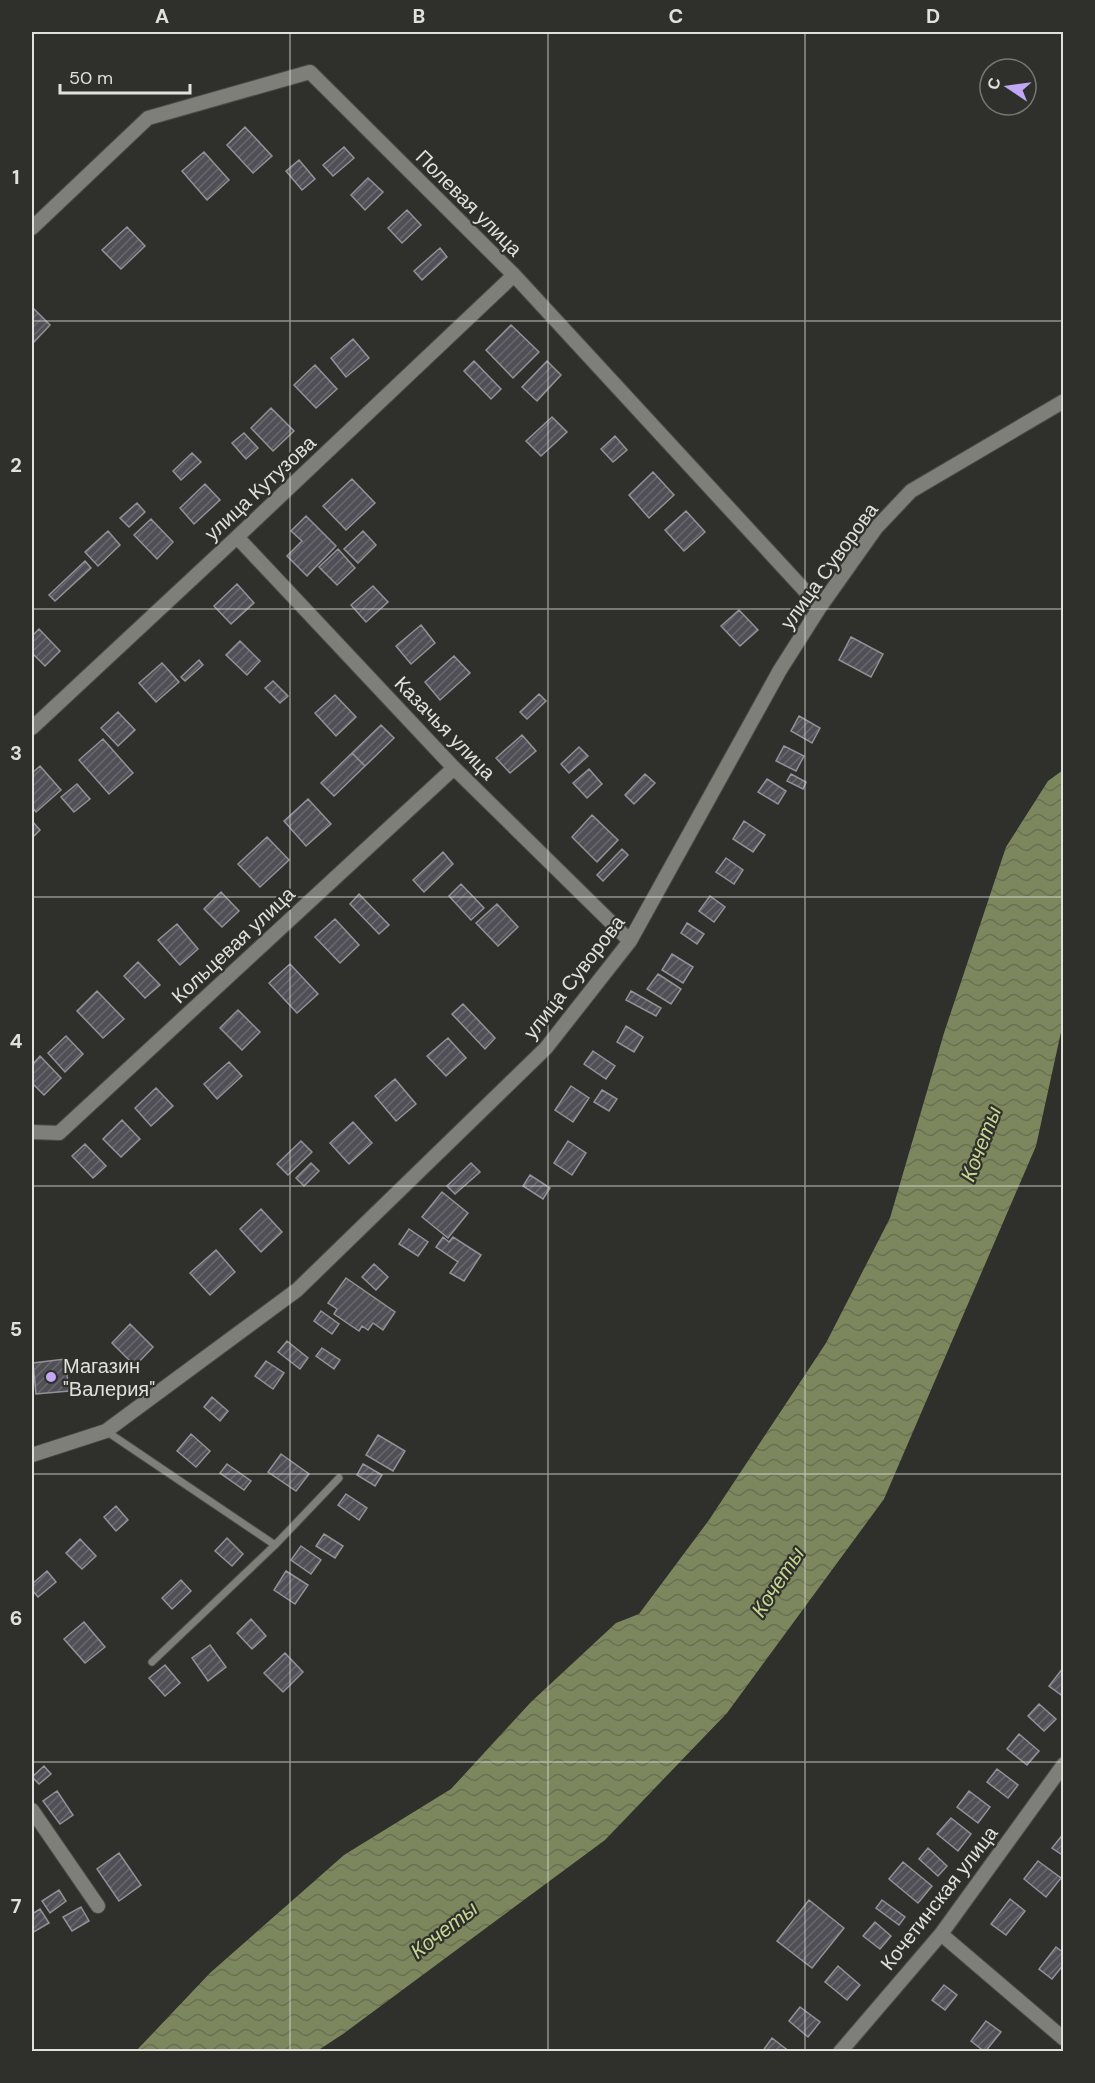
<svg xmlns="http://www.w3.org/2000/svg" width="1095" height="2083" font-family="'DM Sans',sans-serif">
<style>
.water{fill:url(#water-waves)}
.building{fill:url(#building-hatch);stroke:#939198;stroke-width:1.5}
.lines{fill:none;stroke-linecap:round;stroke-linejoin:round}
.service-casing{stroke:#4b4c48;stroke-width:9}
.minor-casing{stroke:#4b4c48;stroke-width:16}
.service{stroke:#7d7f78;stroke-width:7}
.minor{stroke:#7d7f78;stroke-width:14}
.grid{fill:none;stroke:#e0e1dd;stroke-width:1.5;stroke-opacity:0.55}
.poi-dot{fill:#c2a8f3;stroke:#2f302b;stroke-width:2}
.labels{text-anchor:middle;stroke-width:4.5;stroke-linejoin:round;paint-order:stroke}
.street-label{font-size:20px;fill:#e0e1dd;stroke:#2f302b}
.poi-label{font-size:20px;fill:#e0e1dd;stroke:#2f302b;text-anchor:start}
.water-label{font-size:21px;font-style:italic;fill:#c7d793;stroke:#2f302b}
.neatline{fill:none;stroke:#e0e1dd;stroke-width:2}
.grid-label{font-size:20px;text-anchor:middle;font-weight:bold;fill:#e0e1dd}
</style>
<defs>
<pattern id="water-waves" width="16" height="10" patternUnits="userSpaceOnUse" patternTransform="scale(1.5)"><rect width="16" height="10" fill="#7d875d"/><path d="M0 5q4-4 8 0t8 0" fill="none" stroke="#697054"/></pattern>
<pattern id="building-hatch" width="6" height="6" patternUnits="userSpaceOnUse" patternTransform="scale(1.5)"><rect width="6" height="6" fill="#504f55"/><path d="M-1 1l2-2M0 6l6-6M5 7l2-2" fill="none" stroke="#69686d"/></pattern>
</defs>
<rect width="100%" height="100%" fill="#2f302b"/>
<path class="water" d="M 1063,770 L 1063,1023 L 1036,1146 L 884,1499 L 727,1713 L 605,1840 L 343,2034 L 317,2051 L 136,2051 L 210,1973 L 344,1855 L 451,1789 L 531,1702 L 616,1623 L 639,1614 L 709,1520 L 826,1343 L 890,1218 L 944,1033 L 1006,847 L 1048,781 Z"/>
<path class="building" d="M 245,127 L 272,156 L 253,173 L 227,145 Z
M 344,147 L 354,158 L 333,176 L 323,165 Z
M 204,152 L 229,180 L 207,200 L 182,171 Z
M 299,160 L 315,179 L 302,190 L 286,171 Z
M 368,178 L 383,192 L 365,210 L 351,195 Z
M 407,210 L 421,225 L 402,243 L 388,228 Z
M 127,227 L 145,246 L 121,269 L 102,250 Z
M 440,248 L 447,257 L 422,280 L 414,271 Z
M 32,307 L 50,325 L 32,344 Z
M 511,325 L 539,352 L 513,378 L 486,350 Z
M 353,339 L 369,358 L 346,377 L 331,358 Z
M 474,361 L 501,389 L 491,399 L 464,371 Z
M 547,361 L 561,375 L 537,401 L 522,387 Z
M 315,365 L 337,389 L 316,408 L 294,385 Z
M 271,408 L 294,431 L 273,451 L 251,428 Z
M 552,417 L 567,432 L 541,456 L 526,441 Z
M 244,433 L 258,448 L 246,459 L 232,443 Z
M 615,436 L 627,450 L 613,462 L 601,449 Z
M 192,453 L 201,462 L 181,480 L 173,471 Z
M 653,472 L 674,495 L 649,518 L 629,495 Z
M 352,479 L 375,503 L 346,530 L 323,506 Z
M 205,484 L 220,500 L 194,524 L 180,508 Z
M 137,503 L 145,512 L 129,527 L 120,518 Z
M 686,511 L 705,532 L 684,551 L 665,530 Z
M 306,516 L 336,546 L 307,576 L 287,556 L 302,541 L 291,531 Z
M 151,519 L 173,542 L 157,559 L 134,535 Z
M 108,531 L 120,545 L 98,566 L 85,552 Z
M 363,531 L 376,545 L 358,563 L 344,549 Z
M 338,549 L 355,568 L 337,585 L 319,567 Z
M 85,561 L 91,568 L 55,601 L 49,595 Z
M 237,584 L 254,603 L 231,624 L 214,606 Z
M 373,586 L 388,602 L 366,622 L 351,605 Z
M 739,610 L 758,630 L 740,646 L 721,626 Z
M 421,625 L 435,643 L 411,664 L 396,646 Z
M 39,629 L 60,651 L 45,666 L 32,653 L 32,636 Z
M 851,637 L 883,654 L 871,677 L 839,660 Z
M 240,641 L 260,661 L 247,675 L 226,655 Z
M 454,656 L 470,673 L 440,700 L 425,682 Z
M 199,660 L 203,665 L 185,681 L 181,677 Z
M 162,663 L 179,682 L 156,702 L 139,683 Z
M 273,681 L 288,696 L 280,703 L 265,688 Z
M 539,694 L 546,701 L 527,719 L 520,712 Z
M 335,695 L 356,717 L 336,736 L 315,713 Z
M 118,712 L 135,730 L 118,746 L 101,728 Z
M 799,716 L 820,728 L 812,743 L 791,731 Z
M 381,725 L 394,738 L 365,766 L 352,753 Z
M 522,735 L 536,751 L 510,773 L 496,758 Z
M 103,739 L 133,773 L 109,794 L 79,760 Z
M 784,746 L 804,756 L 796,771 L 776,761 Z
M 579,747 L 588,756 L 569,773 L 561,764 Z
M 352,753 L 365,766 L 334,796 L 321,783 Z
M 40,766 L 61,790 L 36,812 L 32,807 L 32,773 Z
M 589,769 L 602,784 L 587,798 L 573,783 Z
M 645,774 L 655,783 L 634,804 L 625,795 Z
M 791,774 L 806,782 L 803,789 L 787,781 Z
M 767,779 L 786,791 L 778,804 L 758,792 Z
M 77,784 L 90,799 L 74,812 L 61,797 Z
M 308,799 L 331,824 L 306,846 L 284,821 Z
M 592,815 L 618,840 L 597,862 L 572,837 Z
M 32,821 L 40,830 L 32,838 Z
M 744,821 L 765,835 L 753,852 L 733,839 Z
M 267,837 L 289,860 L 260,887 L 238,864 Z
M 622,849 L 628,855 L 603,881 L 597,875 Z
M 443,852 L 453,864 L 424,892 L 413,880 Z
M 726,858 L 743,870 L 734,884 L 716,872 Z
M 461,884 L 484,908 L 471,920 L 449,896 Z
M 221,892 L 239,911 L 222,927 L 204,909 Z
M 359,894 L 389,925 L 379,934 L 350,904 Z
M 710,896 L 725,907 L 714,922 L 699,911 Z
M 497,904 L 518,927 L 498,946 L 476,923 Z
M 335,919 L 359,945 L 340,963 L 315,937 Z
M 687,923 L 704,934 L 697,944 L 681,933 Z
M 177,924 L 198,949 L 180,965 L 158,940 Z
M 672,954 L 693,967 L 683,983 L 662,970 Z
M 138,962 L 160,985 L 145,998 L 124,976 Z
M 290,964 L 318,994 L 297,1013 L 269,983 Z
M 658,974 L 681,989 L 671,1004 L 647,989 Z
M 97,991 L 124,1019 L 103,1038 L 77,1011 Z
M 631,991 L 661,1008 L 656,1016 L 626,1000 Z
M 463,1004 L 495,1038 L 485,1049 L 452,1014 Z
M 238,1010 L 260,1032 L 242,1050 L 220,1028 Z
M 626,1026 L 643,1037 L 634,1052 L 617,1042 Z
M 66,1036 L 83,1054 L 65,1072 L 48,1053 Z
M 448,1038 L 466,1058 L 446,1076 L 427,1056 Z
M 593,1051 L 615,1066 L 606,1079 L 584,1064 Z
M 40,1056 L 61,1078 L 44,1095 L 32,1083 L 32,1065 Z
M 229,1062 L 242,1076 L 217,1099 L 204,1084 Z
M 395,1079 L 416,1104 L 396,1121 L 375,1096 Z
M 571,1086 L 589,1098 L 573,1122 L 555,1110 Z
M 156,1088 L 173,1106 L 151,1126 L 135,1108 Z
M 602,1090 L 617,1099 L 609,1111 L 594,1102 Z
M 122,1120 L 140,1139 L 121,1157 L 103,1139 Z
M 353,1122 L 372,1143 L 349,1164 L 330,1143 Z
M 301,1141 L 312,1152 L 288,1175 L 277,1164 Z
M 568,1141 L 586,1153 L 572,1175 L 554,1163 Z
M 85,1144 L 106,1166 L 93,1178 L 72,1156 Z
M 311,1163 L 319,1171 L 304,1186 L 296,1178 Z
M 471,1163 L 480,1172 L 455,1194 L 447,1186 Z
M 530,1175 L 550,1188 L 543,1199 L 523,1186 Z
M 442,1192 L 468,1213 L 448,1238 L 422,1217 Z
M 261,1209 L 282,1232 L 261,1252 L 240,1229 Z
M 409,1229 L 428,1242 L 418,1256 L 399,1244 Z
M 443,1237 L 449,1242 L 453,1237 L 481,1255 L 464,1281 L 450,1273 L 458,1262 L 436,1247 Z
M 216,1250 L 235,1272 L 210,1295 L 190,1273 Z
M 374,1264 L 388,1277 L 376,1290 L 362,1277 Z
M 346,1278 L 395,1312 L 383,1330 L 373,1323 L 368,1330 L 362,1326 L 359,1331 L 334,1314 L 337,1309 L 328,1303 Z
M 321,1311 L 339,1324 L 332,1334 L 314,1321 Z
M 130,1324 L 153,1347 L 135,1366 L 112,1343 Z
M 287,1341 L 308,1358 L 300,1369 L 278,1352 Z
M 322,1348 L 340,1360 L 334,1369 L 316,1356 Z
M 65,1359 L 69,1391 L 36,1394 L 33,1363 Z
M 266,1361 L 284,1373 L 273,1389 L 255,1376 Z
M 212,1397 L 228,1411 L 220,1421 L 204,1407 Z
M 191,1434 L 210,1451 L 196,1467 L 177,1451 Z
M 378,1435 L 405,1451 L 393,1471 L 366,1455 Z
M 281,1454 L 309,1474 L 296,1491 L 268,1472 Z
M 227,1464 L 251,1481 L 244,1490 L 220,1473 Z
M 363,1464 L 382,1475 L 375,1486 L 357,1475 Z
M 346,1494 L 367,1508 L 359,1520 L 338,1505 Z
M 116,1506 L 128,1520 L 116,1531 L 104,1517 Z
M 324,1534 L 343,1546 L 335,1558 L 316,1546 Z
M 227,1538 L 243,1554 L 232,1566 L 215,1551 Z
M 80,1539 L 96,1556 L 82,1569 L 66,1553 Z
M 301,1546 L 321,1560 L 311,1574 L 291,1560 Z
M 47,1571 L 56,1582 L 38,1597 L 32,1590 L 32,1584 Z
M 286,1571 L 308,1585 L 295,1604 L 274,1590 Z
M 181,1580 L 191,1591 L 172,1609 L 162,1598 Z
M 251,1619 L 266,1636 L 252,1649 L 237,1633 Z
M 84,1622 L 105,1647 L 85,1663 L 64,1639 Z
M 210,1645 L 226,1667 L 208,1681 L 192,1658 Z
M 285,1653 L 303,1672 L 283,1692 L 264,1673 Z
M 165,1665 L 180,1683 L 165,1696 L 149,1678 Z
M 1063,1668 L 1064,1668 L 1064,1697 L 1049,1686 Z
M 1039,1704 L 1056,1719 L 1044,1731 L 1028,1716 Z
M 1019,1734 L 1039,1751 L 1027,1765 L 1007,1749 Z
M 44,1766 L 51,1774 L 39,1784 L 32,1777 Z
M 997,1769 L 1018,1785 L 1008,1798 L 987,1782 Z
M 57,1791 L 73,1815 L 60,1824 L 43,1801 Z
M 969,1791 L 990,1807 L 978,1823 L 957,1807 Z
M 951,1818 L 971,1834 L 958,1851 L 937,1834 Z
M 1064,1833 L 1064,1856 L 1052,1848 Z
M 928,1848 L 947,1866 L 938,1876 L 919,1859 Z
M 119,1853 L 141,1885 L 119,1901 L 97,1869 Z
M 1038,1861 L 1061,1878 L 1046,1897 L 1024,1879 Z
M 903,1862 L 932,1886 L 918,1903 L 889,1879 Z
M 59,1890 L 66,1901 L 50,1913 L 42,1901 Z
M 1010,1899 L 1025,1911 L 1006,1935 L 991,1924 Z
M 809,1900 L 844,1928 L 812,1968 L 777,1941 Z
M 882,1900 L 905,1917 L 899,1925 L 876,1908 Z
M 81,1907 L 89,1921 L 72,1931 L 63,1917 Z
M 40,1909 L 49,1923 L 32,1933 L 32,1914 Z
M 875,1922 L 891,1936 L 880,1949 L 863,1936 Z
M 1056,1947 L 1064,1953 L 1064,1964 L 1052,1979 L 1039,1969 Z
M 838,1966 L 860,1985 L 847,2000 L 825,1982 Z
M 944,1985 L 957,1995 L 945,2010 L 932,2000 Z
M 800,2007 L 820,2022 L 808,2037 L 789,2021 Z
M 986,2021 L 1001,2032 L 985,2052 L 971,2041 Z
M 772,2038 L 790,2052 L 762,2052 Z"/>
<g class="lines">
<g class="service-casing">
<path id="service" d="M 106,1431 L 275,1545
M 152,1662 L 275,1545 L 339,1478"/>
</g>
<g class="minor-casing">
<path id="minor" d="M 32,228 L 148,118 L 310,72 L 514,275 L 820,607
M 237,537 L 454,768 L 630,941
M 32,728 L 237,537 L 514,275
M 32,1132 L 59,1133 L 454,768
M 32,1455 L 106,1431 L 297,1290 L 546,1048 L 630,941 L 780,670 L 820,607 L 876,528 L 911,491 L 1064,401
M 32,1810 L 98,1906
M 941,1934 L 1064,2039
M 840,2052 L 941,1934 L 1064,1764"/>
</g>
<use href="#service" class="service"/>
<use href="#minor" class="minor"/>
</g>
<path class="grid" d="M 290,32 L 290,2052M 548,32 L 548,2052M 805,32 L 805,2052M 32,321 L 1064,321M 32,609 L 1064,609M 32,897 L 1064,897M 32,1186 L 1064,1186M 32,1474 L 1064,1474M 32,1762 L 1064,1762"/>
<circle class="poi-dot" cx="51" cy="1377" r="6"/>
<g class="labels">
<g class="street-label">
<text transform="translate(469 203) rotate(45)" y="7">Полевая улица</text>
<text transform="translate(260 488) rotate(-43)" y="7">улица Кутузова</text>
<text transform="translate(829 566) rotate(-54)" y="7">улица Суворова</text>
<text transform="translate(445 728) rotate(46)" y="7">Казачья улица</text>
<text transform="translate(233 945) rotate(-43)" y="7">Кольцевая улица</text>
<text transform="translate(574 977) rotate(-52)" y="7">улица Суворова</text>
<text transform="translate(939 1898) rotate(-52)" y="7">Кочетинская улица</text>
</g>
<g class="poi-label">
<text x="63" y="1373">Магазин<tspan x="63" dy="23">"Валерия"</tspan></text>
</g>
<g class="water-label">
<text transform="translate(981 1144) rotate(-69)" y="7">Кочеты</text>
<text transform="translate(778 1582) rotate(-57)" y="7">Кочеты</text>
<text transform="translate(444 1930) rotate(-38)" y="7">Кочеты</text>
</g>
</g>
<rect width="1095" height="2083" fill="none" stroke="#2f302b" stroke-width="66"/>
<g transform="translate(1008 87) rotate(283)"><circle r="28" fill="#2f302b" stroke="#767772" stroke-width="1.5"/>
<path d="M0-4.5L10 22L0 15L-10 22Z" fill="#c2a8f3"/>
<text y="-9" font-size="16" font-weight="bold" text-anchor="middle" fill="#e0e1dd">С</text>
</g>
<path d="M60 84v9h130v-9" fill="none" stroke="#e0e1dd" stroke-width="3"/>
<text x="69" y="84" font-size="18" fill="#e0e1dd" stroke="#2f302b" stroke-width="4.5" paint-order="stroke">50 m</text>
<rect x="33" y="33" width="1029" height="2017" class="neatline"/>
<g class="grid-label">
<text x="162" y="23">A</text>
<text x="419" y="23">B</text>
<text x="676" y="23">C</text>
<text x="933" y="23">D</text>
<text x="16" y="184">1</text>
<text x="16" y="472">2</text>
<text x="16" y="760">3</text>
<text x="16" y="1048">4</text>
<text x="16" y="1336">5</text>
<text x="16" y="1625">6</text>
<text x="16" y="1913">7</text>
</g>
</svg>
